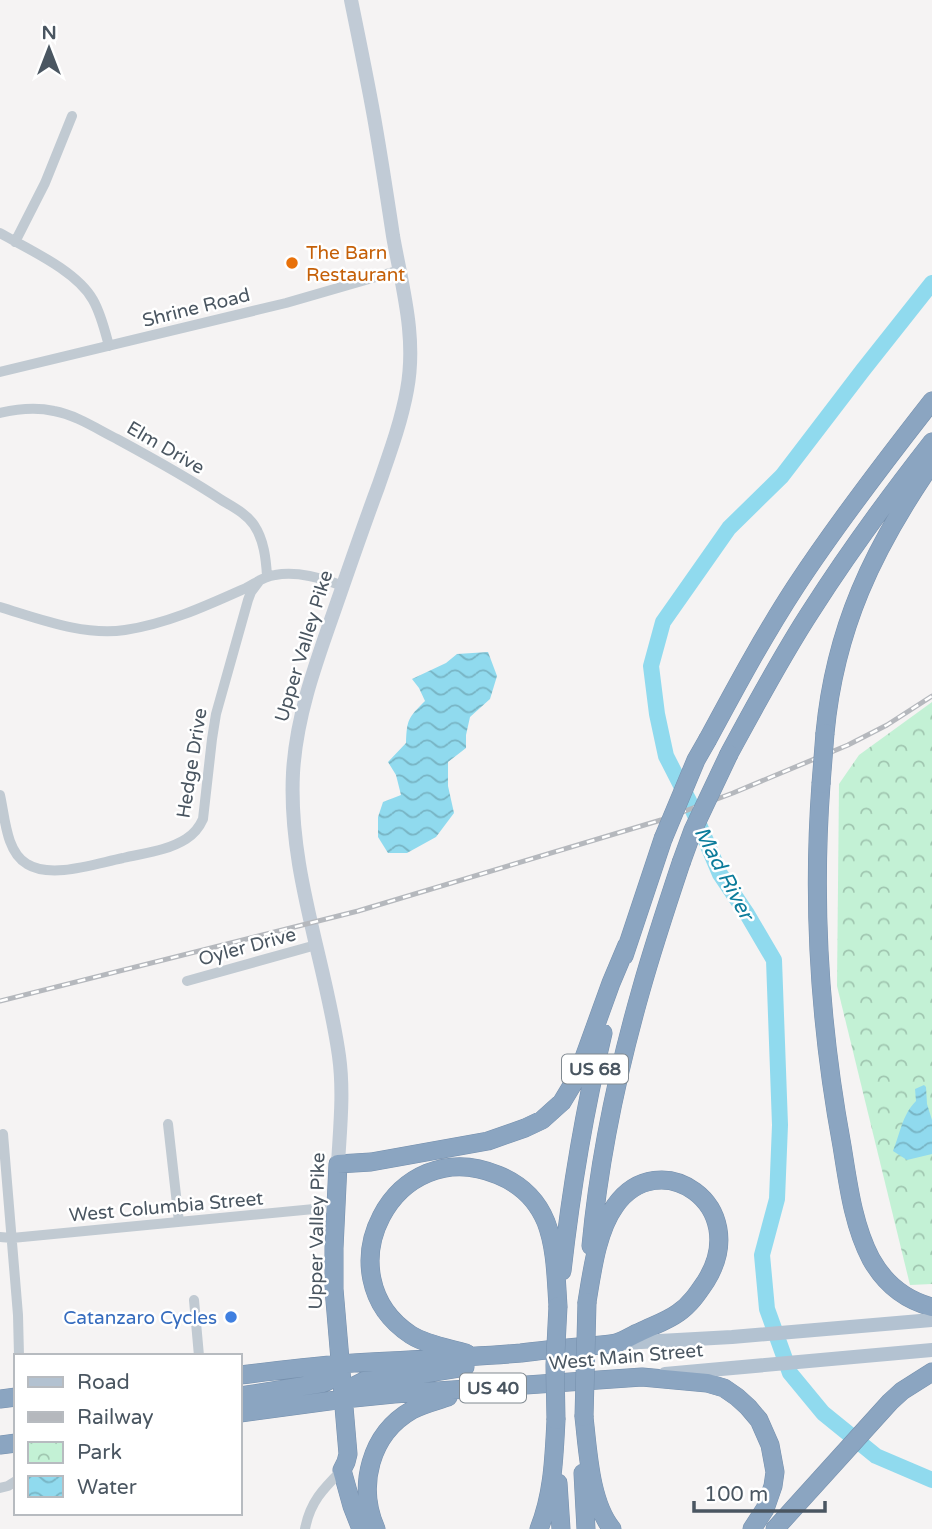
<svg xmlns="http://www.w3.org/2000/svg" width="932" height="1529" font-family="'Varela Round',sans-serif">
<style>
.park{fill:url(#park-crowns)}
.water{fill:url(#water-waves)}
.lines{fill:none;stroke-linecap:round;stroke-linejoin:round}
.river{stroke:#90daee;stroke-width:16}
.highway-casing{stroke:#7690ad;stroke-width:19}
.street{stroke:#c1cad2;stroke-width:10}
.secondary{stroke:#c1cbd6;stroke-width:14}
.primary{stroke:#b3c2d1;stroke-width:14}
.highway{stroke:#8ba5c1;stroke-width:18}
.rail-casing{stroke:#b5b8bd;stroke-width:5}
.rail{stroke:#fff;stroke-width:2.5;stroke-dasharray:8;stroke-linecap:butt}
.highway-bridge-casing{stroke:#7690ad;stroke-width:19;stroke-linecap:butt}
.highway-bridge{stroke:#8ba5c1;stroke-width:18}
.food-dot{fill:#e8710a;stroke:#fff;stroke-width:2.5}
.shop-dot{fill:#3f7fe0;stroke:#fff;stroke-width:2.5}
.labels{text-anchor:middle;stroke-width:5;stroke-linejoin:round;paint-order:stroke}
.shield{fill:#fff;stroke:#808990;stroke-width:2}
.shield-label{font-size:18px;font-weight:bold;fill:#4a5661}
.food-label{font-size:19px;fill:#c56008;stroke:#fff;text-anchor:start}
.street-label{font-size:19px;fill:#4a5661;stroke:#fff}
.shop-label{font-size:19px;fill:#366cbe;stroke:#fff;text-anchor:end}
.water-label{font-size:21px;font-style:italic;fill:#0c7c9b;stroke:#fff}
</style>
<defs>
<pattern id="park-crowns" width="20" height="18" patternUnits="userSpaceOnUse" patternTransform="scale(1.75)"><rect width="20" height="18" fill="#c3f1d5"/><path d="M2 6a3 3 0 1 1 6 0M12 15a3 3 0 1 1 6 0" fill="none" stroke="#a0c6b0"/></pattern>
<pattern id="water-waves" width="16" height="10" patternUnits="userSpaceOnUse" patternTransform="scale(1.75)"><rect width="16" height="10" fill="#90daee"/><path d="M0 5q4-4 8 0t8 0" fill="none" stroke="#78b4c4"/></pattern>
</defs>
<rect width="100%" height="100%" fill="#f5f3f3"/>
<path class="park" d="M 932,702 L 932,1284 L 910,1285 L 837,986 L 839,784 L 859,755 Z"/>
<path class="water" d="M 488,652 L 497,676 L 490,699 L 470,717 L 466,735 L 466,748 L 448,762 L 448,786 L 454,813 L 436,837 L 407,853 L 388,853 L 378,837 L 378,817 L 383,802 L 401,795 L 396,775 L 388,762 L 406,743 C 407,719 408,718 425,701 L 419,688 L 412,679 L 446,663 L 457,654 Z
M 924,1085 L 926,1087 L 927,1104 L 932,1120 L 932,1154 L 907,1160 L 893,1151 C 900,1134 902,1115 916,1101 L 915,1089 Z"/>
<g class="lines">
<path class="river" d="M 932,283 L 863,370 L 782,476 L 729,528 L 663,622 L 651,666 L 657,714 L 666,756 L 689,801 L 720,874 L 747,914 L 774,960 L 780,1125 L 777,1199 L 762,1255 L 767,1309 L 790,1373 L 823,1413 L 876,1456 L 932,1480"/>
<g class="highway-casing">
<path id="highway" d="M 825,733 C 835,628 873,549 932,463
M 708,739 C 736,687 764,635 796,586 C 838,522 885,461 932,401
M 729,754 C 755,706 781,657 811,611 C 848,553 889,497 932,442
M 821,784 C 812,905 820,1027 842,1146 C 848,1183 853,1225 871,1259 C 885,1284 905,1300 932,1307
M 624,956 L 663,839
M 591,1246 C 599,1160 617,1074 641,990 C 653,947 667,905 681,863
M 562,1271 C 571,1191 584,1112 603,1033
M 466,1353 C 449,1348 427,1345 411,1335 C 321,1276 393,1131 498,1175 C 520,1184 537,1200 546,1222 C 556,1248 556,1278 558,1306
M 240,1375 C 273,1371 307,1367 340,1364 C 400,1360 461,1358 521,1353 C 543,1350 566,1348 589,1346 C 598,1345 608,1345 616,1343 C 624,1341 632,1335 640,1332 C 652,1326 667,1321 678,1313 C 690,1305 698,1293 706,1281 C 753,1205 659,1143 615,1206 C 597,1231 592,1272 587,1302
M 240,1396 L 323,1383 C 333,1380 337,1374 341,1364
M 0,1399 L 16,1397
M 344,1399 L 354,1386 L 364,1381 L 403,1377 L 465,1367
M 240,1413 L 344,1399 L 394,1394 L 642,1377 L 707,1383 L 724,1388 L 737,1397 L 748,1407 L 759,1420 L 770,1445 L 775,1472 L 773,1486 L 765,1509 L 752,1529
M 584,1417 C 588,1451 590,1502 612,1529
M 0,1445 L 16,1443
M 583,1473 L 586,1529
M 558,1483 L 561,1529
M 361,1529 L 352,1506 L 342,1470 L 346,1462 L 348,1454 L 334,1289 L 334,1248 L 338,1164 L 371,1162 L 488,1141 L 525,1128 L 542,1120 L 562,1102 L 577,1077 L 611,983 L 627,945
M 376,1529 C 357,1486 370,1434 412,1410 C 423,1404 436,1401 448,1397
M 539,1529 C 553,1494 554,1458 556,1420
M 775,1529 L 890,1402 L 902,1391 L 932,1372"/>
</g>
<path class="street" d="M 0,233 C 28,249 77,271 93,300 C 101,314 105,331 109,346
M 15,242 L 45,183 L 72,116
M 0,372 L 286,303 L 400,270
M 0,413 C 17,409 36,407 54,411 C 76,415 97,429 117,439 C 152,458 187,477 220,499 C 231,506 246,513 254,525 C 264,540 266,559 267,576
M 0,607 C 40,619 83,636 125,630 C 167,624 208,605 246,588 C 256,583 264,576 275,575 C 298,571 321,578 343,586
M 0,795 C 5,817 6,852 27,864 C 38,871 52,871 64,870 C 84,868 104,862 123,858 C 144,853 167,851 186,839 C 194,834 199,828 203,819 L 212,739 L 216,714 L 248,600 L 251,592 L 260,580
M 187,981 L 316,945
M 168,1124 L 179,1222
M 3,1134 L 18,1315 L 19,1356
M 0,1237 L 12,1238 L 335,1207
M 194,1300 L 199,1356
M 0,1488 L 8,1486 L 16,1481
M 305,1529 C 310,1502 323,1489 342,1470"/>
<path class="secondary" d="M 338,1164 C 340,1128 344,1092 339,1056 C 326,962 288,870 293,773 C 296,719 314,668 332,617 C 347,574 362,530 378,487 C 389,455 401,423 407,390 C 417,337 402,287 393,236 C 387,196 381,157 374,117 C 367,78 359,39 351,0"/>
<path class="primary" d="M 623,1343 L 732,1337 L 932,1320
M 665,1374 L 932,1350"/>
<use href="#highway" class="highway"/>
<g class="rail-casing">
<path id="rail" d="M 0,1001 L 358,911 L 661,820 L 733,793 L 848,745 L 887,725 L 932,696"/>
</g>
<use href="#rail" class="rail"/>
<g class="highway-bridge-casing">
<path id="highway-bridge" d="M 821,784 L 825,733
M 663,839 L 696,760 L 708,739
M 681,863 L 693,830 L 729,754
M 584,1417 L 587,1302
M 556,1420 L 555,1365 L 558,1306"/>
</g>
<use href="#highway-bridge" class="highway-bridge"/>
</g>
<circle class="food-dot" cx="292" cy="263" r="7"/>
<circle class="shop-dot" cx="231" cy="1317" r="7"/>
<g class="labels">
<g class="shield">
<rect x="562" y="1054.5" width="66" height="29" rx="5"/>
<rect x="460" y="1373.5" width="66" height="29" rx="5"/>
</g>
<g class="shield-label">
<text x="595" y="1075">US 68</text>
<text x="493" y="1394">US 40</text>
</g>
<g class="food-label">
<text x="306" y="259">The Barn<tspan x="306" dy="22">Restaurant</tspan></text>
</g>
<g class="street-label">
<text transform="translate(196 307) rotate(-14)" y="7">Shrine Road</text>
<text transform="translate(166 447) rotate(30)" y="7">Elm Drive</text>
<text transform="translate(303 646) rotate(-73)" y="7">Upper Valley Pike</text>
<text transform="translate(191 763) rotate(-81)" y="7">Hedge Drive</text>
<text transform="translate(247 946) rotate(-15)" y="7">Oyler Drive</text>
<text transform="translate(166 1206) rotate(-5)" y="7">West Columbia Street</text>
<text transform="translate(316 1231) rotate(-89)" y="7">Upper Valley Pike</text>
<text transform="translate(626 1356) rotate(-5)" y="7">West Main Street</text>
</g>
<g class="shop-label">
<text x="217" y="1324">Catanzaro Cycles</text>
</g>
<g class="water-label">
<text transform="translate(724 873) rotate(62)" y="7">Mad River</text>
</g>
</g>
<rect x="14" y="1354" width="228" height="161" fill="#ffffff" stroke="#b7bbc0" stroke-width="2"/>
<rect x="28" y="1377" width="35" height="10" fill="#b3c2d1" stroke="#b7bbc0" stroke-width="2"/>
<text x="77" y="1389" font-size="21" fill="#4a5661">Road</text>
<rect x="28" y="1412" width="35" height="10" fill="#b5b8bd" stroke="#b7bbc0" stroke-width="2"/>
<text x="77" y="1424" font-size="21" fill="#4a5661">Railway</text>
<rect x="28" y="1442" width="35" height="21" fill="url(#park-crowns)" stroke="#b7bbc0" stroke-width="2"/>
<text x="77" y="1459" font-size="21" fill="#4a5661">Park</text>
<rect x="28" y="1476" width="35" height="21" fill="url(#water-waves)" stroke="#b7bbc0" stroke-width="2"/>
<text x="77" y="1494" font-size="21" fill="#4a5661">Water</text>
<g transform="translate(49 49)" stroke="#ffffff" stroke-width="5" paint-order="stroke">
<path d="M0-5L12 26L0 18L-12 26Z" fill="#4a5661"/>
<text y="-10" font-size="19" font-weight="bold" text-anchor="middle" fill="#4a5661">N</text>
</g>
<path d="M694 1501v10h131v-10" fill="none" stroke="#4a5661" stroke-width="3.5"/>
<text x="704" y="1501" font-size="21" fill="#4a5661" stroke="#ffffff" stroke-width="5" paint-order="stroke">100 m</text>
</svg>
